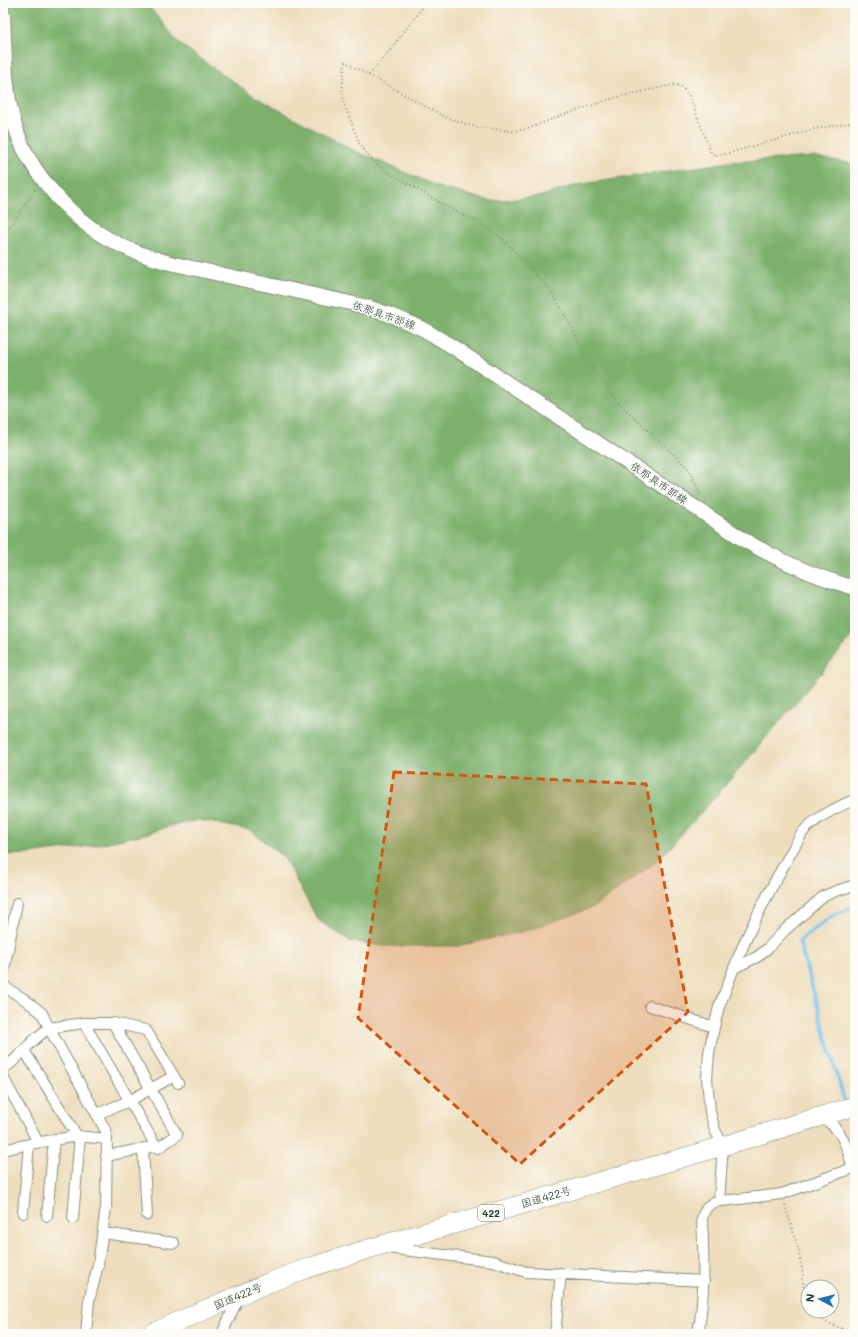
<svg xmlns="http://www.w3.org/2000/svg" width="858" height="1337" font-family="Mali,'Klee One',sans-serif">
<style>
.forest{fill:#7cb06c;stroke:#4e7650}
.lines{fill:none;stroke-linecap:round;stroke-linejoin:round}
.stream{stroke:#73c2ee;stroke-width:3.5}
.street-casing{stroke:#868e78;stroke-width:12}
.secondary-casing{stroke:#868e78;stroke-width:16}
.highway-casing{stroke:#868e78;stroke-width:20}
.path{stroke:#868e78;stroke-width:2;stroke-dasharray:1 3;stroke-linecap:butt}
.street{stroke:#fff;stroke-width:10}
.secondary{stroke:#fff;stroke-width:14}
.highway{stroke:#fff;stroke-width:19}
.marked{fill:#d45610;fill-opacity:0.2;stroke:#d45610;stroke-width:3;stroke-dasharray:8 5;stroke-linejoin:round}
.labels{text-anchor:middle;stroke-width:3;stroke-linejoin:round;paint-order:stroke}
.shield{fill:#fdfcf7;stroke:#62766e;stroke-width:1}
.shield-label{font-size:10px;font-weight:bold;fill:#1f3d34}
.street-label{font-size:11px;fill:#1f3d34;stroke:#fdfcf7}
</style>
<rect width="100%" height="100%" fill="#fdfcf7"/>
<filter id="ink" filterUnits="userSpaceOnUse"><feTurbulence type="fractalNoise" baseFrequency=".025" numOctaves="2"/><feDisplacementMap in="SourceGraphic" scale="8" xChannelSelector="R" yChannelSelector="G"/><feConvolveMatrix kernelMatrix="1 2 1 2 8 2 1 2 1" color-interpolation-filters="sRGB"/></filter>
<filter id="wash" filterUnits="userSpaceOnUse"><feTurbulence type="fractalNoise" baseFrequency=".012" numOctaves="4" result="noise"/><feDisplacementMap in="SourceGraphic" scale="16" xChannelSelector="R" yChannelSelector="G"/><feGaussianBlur stdDeviation="0.9" result="paint"/><feColorMatrix in="noise" values="0 0 0 0 0 0 0 0 0 0 0 0 0 0 0 0 0 1.4 0 .05"/><feComposite in="paint" operator="in"/></filter>
<g filter="url(#wash)">
<rect width="100%" height="100%" fill="#eedebd"/>
<path class="forest" d="M 3,3 L 146,3 L 181,45 L 252,95 L 349,148 L 438,187 L 490,201 L 538,197 L 576,185 L 729,162 L 814,157 L 855,164 L 855,633 L 717,795 L 657,861 L 594,907 L 526,931 L 457,946 L 383,946 L 350,941 L 318,920 L 284,858 L 250,830 L 198,820 L 170,826 L 149,833 L 90,846 L 28,854 L 3,855 Z"/>
<g class="lines">
<path class="stream" d="M 845,1103 L 799,941 L 833,915 L 855,907
M 848,1115 L 855,1138"/>
</g>
</g>
<g filter="url(#ink)">
<g class="lines">
<g class="street-casing">
<path id="street" d="M 734,968 C 752,921 777,877 802,833 C 815,817 837,808 855,799
M 3,975 L 17,903
M 3,980 L 5,987 L 24,999 L 42,1013 L 49,1028 C 36,1037 31,1043 20,1054 C 15,1060 9,1065 3,1069
M 650,1006 L 714,1027
M 84,1023 L 156,1146
M 24,1050 L 77,1136
M 3,1077 L 38,1142
M 97,1114 L 129,1101 L 174,1076
M 143,1149 L 147,1215
M 3,1150 L 29,1144 L 77,1136 L 107,1139
M 106,1156 L 156,1146 L 158,1148 L 177,1135 L 113,1023
M 719,1201 L 723,1146 L 715,1130 L 710,1112 L 707,1078 L 709,1053 L 714,1027 L 719,1007 L 734,968 L 757,957 L 768,948 L 785,930 L 824,896 L 836,891 L 855,885
M 23,1213 L 29,1144
M 47,1216 L 54,1139
M 73,1218 L 80,1136
M 103,1233 L 174,1243
M 387,1248 L 493,1261 L 526,1272 L 704,1281
M 86,1334 L 89,1301 L 98,1265 L 106,1207 L 107,1139 L 106,1131 L 49,1028 L 84,1023 L 113,1023 L 146,1030 L 178,1083
M 222,1334 L 239,1296
M 555,1334 L 561,1273
M 698,1334 C 705,1294 704,1259 702,1218 C 704,1210 707,1206 714,1202 L 782,1194 L 853,1168 C 846,1146 843,1128 820,1117"/>
</g>
<g class="secondary-casing">
<path id="secondary" d="M 3,15 C 5,52 4,91 15,126 C 29,173 74,223 118,244 C 135,253 152,258 170,263 L 368,307 L 396,317 L 423,329 L 453,347 L 744,540 C 780,561 814,577 855,588"/>
</g>
<g class="highway-casing">
<path id="highway" d="M 151,1334 L 193,1315 L 268,1283 L 308,1268 L 375,1247 L 723,1146 L 855,1106"/>
</g>
<path class="path" d="M 369,75 L 387,54 L 426,3
M 3,241 L 8,230 L 35,189
M 700,494 L 689,469 L 621,405 L 588,364 L 573,329 L 551,291 L 504,240 L 480,223 L 458,213 L 383,169 L 370,158 L 360,145 L 344,104 L 342,89 L 345,62 L 445,117 L 476,127 L 513,131 L 527,129 L 560,116 L 617,97 L 673,85 L 681,86 L 690,97 L 711,153 L 715,155 L 722,155 L 814,129 L 855,122
M 785,1205 L 799,1252 L 803,1275 L 802,1279 L 808,1306
M 810,1311 C 822,1324 839,1326 855,1334"/>
<use href="#street" class="street"/>
<use href="#secondary" class="secondary"/>
<use href="#highway" class="highway"/>
</g>
</g>
<path class="marked" d="M 394,772 L 646,784 L 688,1012 L 520,1164 L 358,1018 Z"/>
<g class="labels">
<rect class="shield" x="478" y="1205" width="26" height="16" rx="3"/>
<g class="shield-label">
<text x="491" y="1217">422</text>
</g>
<g class="street-label">
<text transform="translate(384 315) rotate(19)" y="4">依那具市部線</text>
<text transform="translate(659 483) rotate(34)" y="4">依那具市部線</text>
<text transform="translate(546 1197) rotate(-16)" y="4">国道422号</text>
<text transform="translate(238 1296) rotate(-23)" y="4">国道422号</text>
</g>
</g>
<rect width="858" height="1337" fill="none" stroke="#fdfcf7" stroke-width="16"/>
<g transform="translate(820 1299) rotate(277)"><circle r="19" fill="#fdfcf7" stroke="#a4b0a9"/>
<path d="M0-3L7 15L0 10L-7 15Z" fill="#1f6fb2"/>
<text y="-6" font-size="11" font-weight="bold" text-anchor="middle" fill="#1f3d34">N</text>
</g>
</svg>
